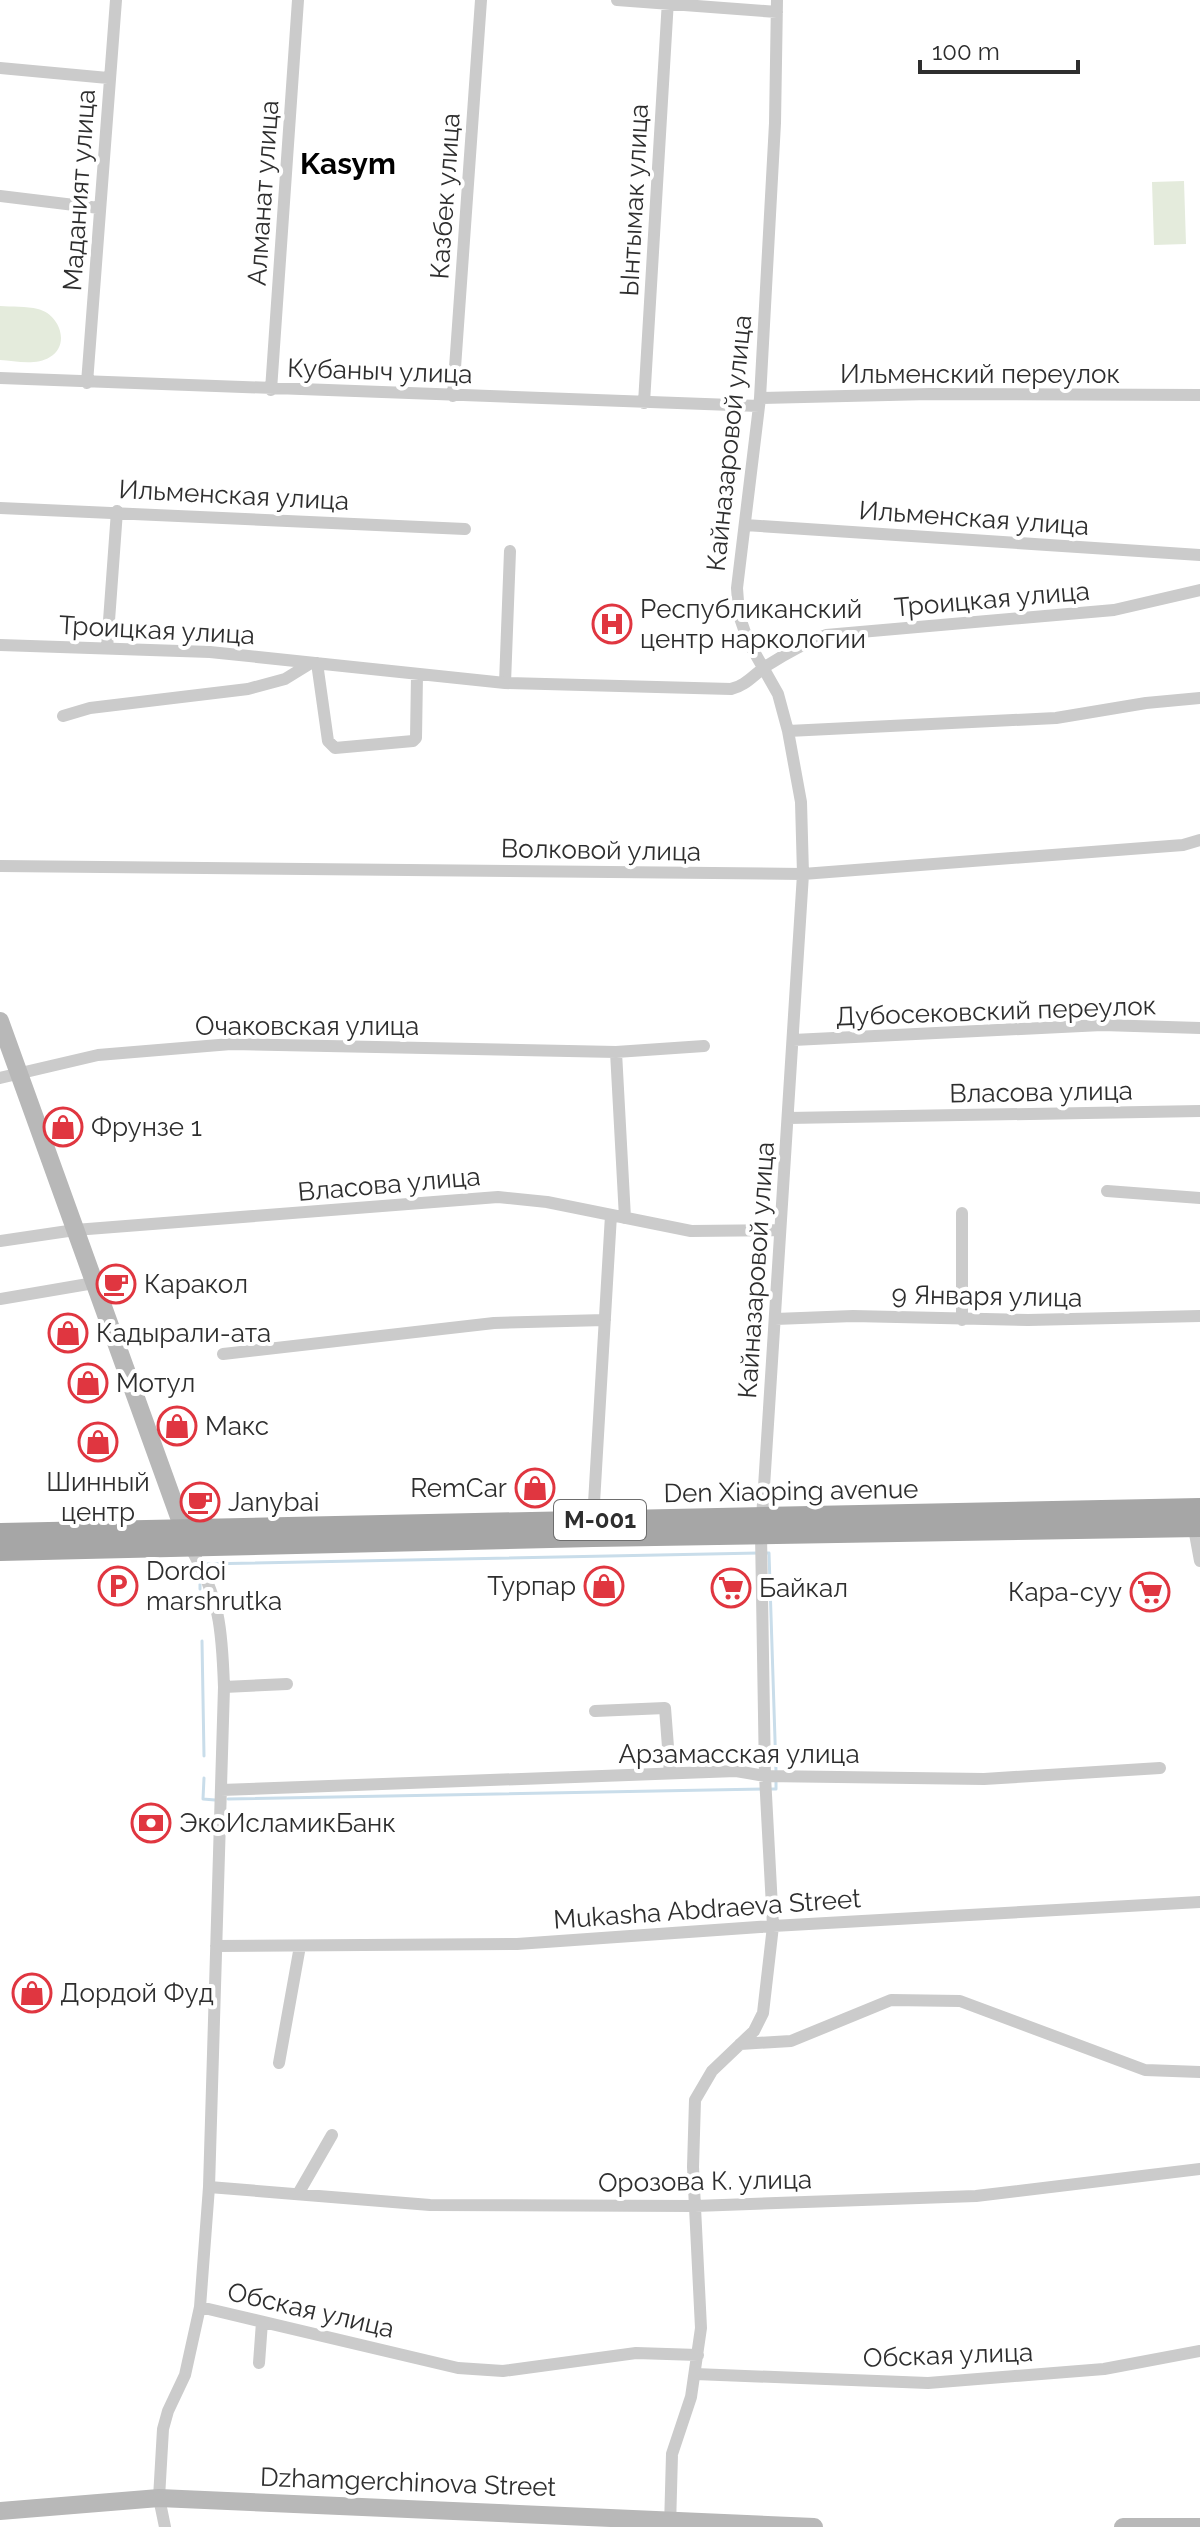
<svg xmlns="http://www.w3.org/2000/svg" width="1200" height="2527" font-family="Raleway,sans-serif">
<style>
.green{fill:#e4ebdc}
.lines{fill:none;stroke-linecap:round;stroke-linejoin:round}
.stream{stroke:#c9ddea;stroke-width:3}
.street{stroke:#cbcbcb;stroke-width:12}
.secondary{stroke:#b8b8b8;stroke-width:18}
.primary{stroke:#a6a6a6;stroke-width:20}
.labels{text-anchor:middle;stroke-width:8;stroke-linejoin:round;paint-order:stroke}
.shield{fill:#fff;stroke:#6d6d6d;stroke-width:2}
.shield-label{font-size:24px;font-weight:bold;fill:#2e2e2e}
.street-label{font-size:26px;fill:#2e2e2e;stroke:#fff}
.poi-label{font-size:26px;fill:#2e2e2e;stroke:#fff;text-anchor:start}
.quarter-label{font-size:30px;font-weight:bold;fill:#000;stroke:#fff}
</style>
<rect width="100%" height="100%" fill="#fff"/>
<path class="green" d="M 1184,181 L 1186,244 L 1154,245 L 1152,182 Z
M 0,306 C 12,307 26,306 38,309 C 59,314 71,344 50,357 C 36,366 15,361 0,360 Z"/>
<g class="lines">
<path class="stream" d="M 766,1553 L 769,1553 L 776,1771
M 202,1564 L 759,1553
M 200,1577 L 200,1589
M 202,1641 L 204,1756
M 204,1778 L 203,1799 L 215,1800
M 770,1789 L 776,1789 L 776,1778
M 228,1799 L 763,1789"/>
<path class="street" d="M 617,0 L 777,12
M 0,68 L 108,78
M 0,196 L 99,208
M 0,378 L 759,406
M 87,383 L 116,0
M 271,390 L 298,0
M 453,396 L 481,0
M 760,398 L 930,394 L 1200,395
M 644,403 L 668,0
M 0,508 L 465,529
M 745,525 L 1200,555
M 0,645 L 210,652 L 505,683 L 731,689 C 746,686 755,673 768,665 C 787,653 805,643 826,635 L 1114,610 L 1200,590
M 107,648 L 117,511
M 317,663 L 328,741 L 335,748 L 413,741 L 416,738 L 417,675
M 505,683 L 510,551
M 63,716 L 90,708 L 248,689 L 285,679 L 311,663
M 788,731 L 1056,718 L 1146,703 L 1200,698
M 0,866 L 803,874 L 1183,845 L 1200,840
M 793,1040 L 1102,1025 L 1200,1028
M 616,1052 L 625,1218
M 0,1078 L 98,1055 L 231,1044 L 616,1052 L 704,1046
M 788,1118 L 1200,1111
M 1107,1191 L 1200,1198
M 0,1241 L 75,1230 L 498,1197 L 547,1202 L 691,1231 L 780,1230
M 0,1299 L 94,1283
M 775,1319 L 853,1316 L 1028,1320 L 1200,1316
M 962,1320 L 962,1213
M 223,1354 L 494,1323 L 605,1320
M 593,1520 L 611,1215
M 1193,1523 L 1200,1561
M 224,1687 L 287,1684
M 595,1711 L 665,1708 L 670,1773
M 221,1790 L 736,1771 L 765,1776 L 984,1779 L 1160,1768
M 216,1946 L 517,1944 L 773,1926 L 1200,1902
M 740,2044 L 791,2041 L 891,2000 L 960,2001 L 1145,2070 L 1200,2072
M 279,2063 L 300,1946
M 209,2187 L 430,2205 L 695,2206 L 976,2196 L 1200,2169
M 298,2194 L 332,2135
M 200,2307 L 458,2368 L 503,2371 L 636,2353 L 698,2355
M 259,2363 L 262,2322
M 695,2374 L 928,2383 L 1104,2369 L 1200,2351
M 165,2527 L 159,2498 L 163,2429 L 168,2411 L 185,2375 L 200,2307 L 209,2187 L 224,1687 C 222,1628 220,1599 190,1547
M 670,2527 L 672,2454 L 691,2397 L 701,2328 L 693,2167 L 695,2100 L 712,2071 L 754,2031 L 763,2013 L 773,1926 L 765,1776 L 761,1534 L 803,874 L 801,802 L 788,731 L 778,694 L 748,641 L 739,615 L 737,588 L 760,398 L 775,123 L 777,0"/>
<path class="secondary" d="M 0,1021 L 188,1542
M 0,2511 L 159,2498 L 814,2527
M 1123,2527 L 1200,2527"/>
<path class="primary" d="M 0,1533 L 1200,1508
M 0,1551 L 593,1537 L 1200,1527"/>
</g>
<defs>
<g id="hospital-ring" transform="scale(2)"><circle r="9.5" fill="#fff" stroke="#e03640" stroke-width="1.5"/><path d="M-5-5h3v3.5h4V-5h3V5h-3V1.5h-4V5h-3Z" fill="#e03640"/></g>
<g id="shop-ring" transform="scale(2)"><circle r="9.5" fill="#fff" stroke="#e03640" stroke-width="1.5"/><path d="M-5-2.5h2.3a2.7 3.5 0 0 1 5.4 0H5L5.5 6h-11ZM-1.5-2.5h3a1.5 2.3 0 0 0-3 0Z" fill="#e03640"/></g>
<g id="cafe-ring" transform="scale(2)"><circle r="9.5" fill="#fff" stroke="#e03640" stroke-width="1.5"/><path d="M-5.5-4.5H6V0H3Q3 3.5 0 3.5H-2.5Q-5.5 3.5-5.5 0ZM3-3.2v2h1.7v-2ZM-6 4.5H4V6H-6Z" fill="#e03640"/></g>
<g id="parking-ring" transform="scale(2)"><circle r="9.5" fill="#fff" stroke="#e03640" stroke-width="1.5"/><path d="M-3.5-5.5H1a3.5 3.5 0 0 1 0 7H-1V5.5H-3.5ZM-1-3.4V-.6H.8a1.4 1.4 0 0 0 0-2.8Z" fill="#e03640"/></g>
<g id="supermarket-ring" transform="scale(2)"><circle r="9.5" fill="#fff" stroke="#e03640" stroke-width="1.5"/><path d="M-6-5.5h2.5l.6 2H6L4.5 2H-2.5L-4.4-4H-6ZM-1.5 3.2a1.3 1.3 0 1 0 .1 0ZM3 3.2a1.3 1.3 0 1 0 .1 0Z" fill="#e03640"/></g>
<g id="bank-ring" transform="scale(2)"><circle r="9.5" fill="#fff" stroke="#e03640" stroke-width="1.5"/><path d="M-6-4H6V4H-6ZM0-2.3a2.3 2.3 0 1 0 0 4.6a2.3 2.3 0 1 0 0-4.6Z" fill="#e03640"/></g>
</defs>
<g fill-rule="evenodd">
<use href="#hospital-ring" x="612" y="624"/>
<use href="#shop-ring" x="63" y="1127"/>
<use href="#cafe-ring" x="116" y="1284"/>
<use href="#shop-ring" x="68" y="1333"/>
<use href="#shop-ring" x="88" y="1383"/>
<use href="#shop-ring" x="177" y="1426"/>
<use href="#shop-ring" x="98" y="1442"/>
<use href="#shop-ring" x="535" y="1488"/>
<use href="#cafe-ring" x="200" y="1502"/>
<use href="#parking-ring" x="118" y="1586"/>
<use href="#shop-ring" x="604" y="1586"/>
<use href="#supermarket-ring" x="731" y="1588"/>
<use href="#supermarket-ring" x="1150" y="1592"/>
<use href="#bank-ring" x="151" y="1823"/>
<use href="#shop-ring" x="32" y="1993"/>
</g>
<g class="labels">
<rect class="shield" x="554" y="1500" width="92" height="40" rx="6"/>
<g class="shield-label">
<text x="600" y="1528">M-001</text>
</g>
<g class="street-label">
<text transform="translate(79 190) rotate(-86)" y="9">Маданият улица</text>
<text transform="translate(263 193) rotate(-86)" y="9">Алманат улица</text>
<text transform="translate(445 196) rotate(-86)" y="9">Казбек улица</text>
<text transform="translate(634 200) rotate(-87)" y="9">Ынтымак улица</text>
<text transform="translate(380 371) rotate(2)" y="9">Кубаныч улица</text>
<text x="980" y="383">Ильменский переулок</text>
<text transform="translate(729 443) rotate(-84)" y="9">Кайназаровой улица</text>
<text transform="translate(234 495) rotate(3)" y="9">Ильменская улица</text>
<text transform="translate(974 518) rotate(4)" y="9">Ильменская улица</text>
<text transform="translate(992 599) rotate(-5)" y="9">Троицкая улица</text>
<text transform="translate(157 630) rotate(3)" y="9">Троицкая улица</text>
<text transform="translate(601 850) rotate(1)" y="9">Волковой улица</text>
<text transform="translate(996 1011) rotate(-2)" y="9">Дубосековский переулок</text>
<text x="307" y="1035">Очаковская улица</text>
<text transform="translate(1041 1092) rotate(-1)" y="9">Власова улица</text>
<text transform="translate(389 1184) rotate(-5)" y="9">Власова улица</text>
<text transform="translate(756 1270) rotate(-86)" y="9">Кайназаровой улица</text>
<text transform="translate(987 1296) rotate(1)" y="9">9 Января улица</text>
<text transform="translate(791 1491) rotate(-1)" y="9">Den Xiaoping avenue</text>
<text x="739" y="1763">Арзамасская улица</text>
<text transform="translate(707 1909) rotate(-4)" y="9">Mukasha Abdraeva Street</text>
<text transform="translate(705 2181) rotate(-1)" y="9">Орозова К. улица</text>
<text transform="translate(311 2310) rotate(13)" y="9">Обская улица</text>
<text transform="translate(948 2355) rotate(-2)" y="9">Обская улица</text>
<text transform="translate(408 2482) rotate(2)" y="9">Dzhamgerchinova Street</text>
</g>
<g class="poi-label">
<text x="640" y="618">Республиканский<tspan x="640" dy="30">центр наркологии</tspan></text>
<text x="91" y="1136">Фрунзе 1</text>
<text x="144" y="1293">Каракол</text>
<text x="96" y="1342">Кадырали-ата</text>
<text x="116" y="1392">Мотул</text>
<text x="205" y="1435">Макс</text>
<text x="98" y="1491" text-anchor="middle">Шинный<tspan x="98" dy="30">центр</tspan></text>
<text x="507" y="1497" text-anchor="end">RemCar</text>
<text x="228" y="1511">Janybai</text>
<text x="146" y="1580">Dordoi<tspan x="146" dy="30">marshrutka</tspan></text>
<text x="576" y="1595" text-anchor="end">Турпар</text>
<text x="759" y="1597">Байкал</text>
<text x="1122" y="1601" text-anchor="end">Кара-суу</text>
<text x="179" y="1832">ЭкоИсламикБанк</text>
<text x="60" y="2002">Дордой Фуд</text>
</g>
<g class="quarter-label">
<text x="348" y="174">Kasym</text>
</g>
</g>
<path d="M920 60v12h158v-12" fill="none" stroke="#2e2e2e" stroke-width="4"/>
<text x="932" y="60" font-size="24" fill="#2e2e2e" stroke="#ffffff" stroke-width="6" paint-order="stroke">100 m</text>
</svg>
